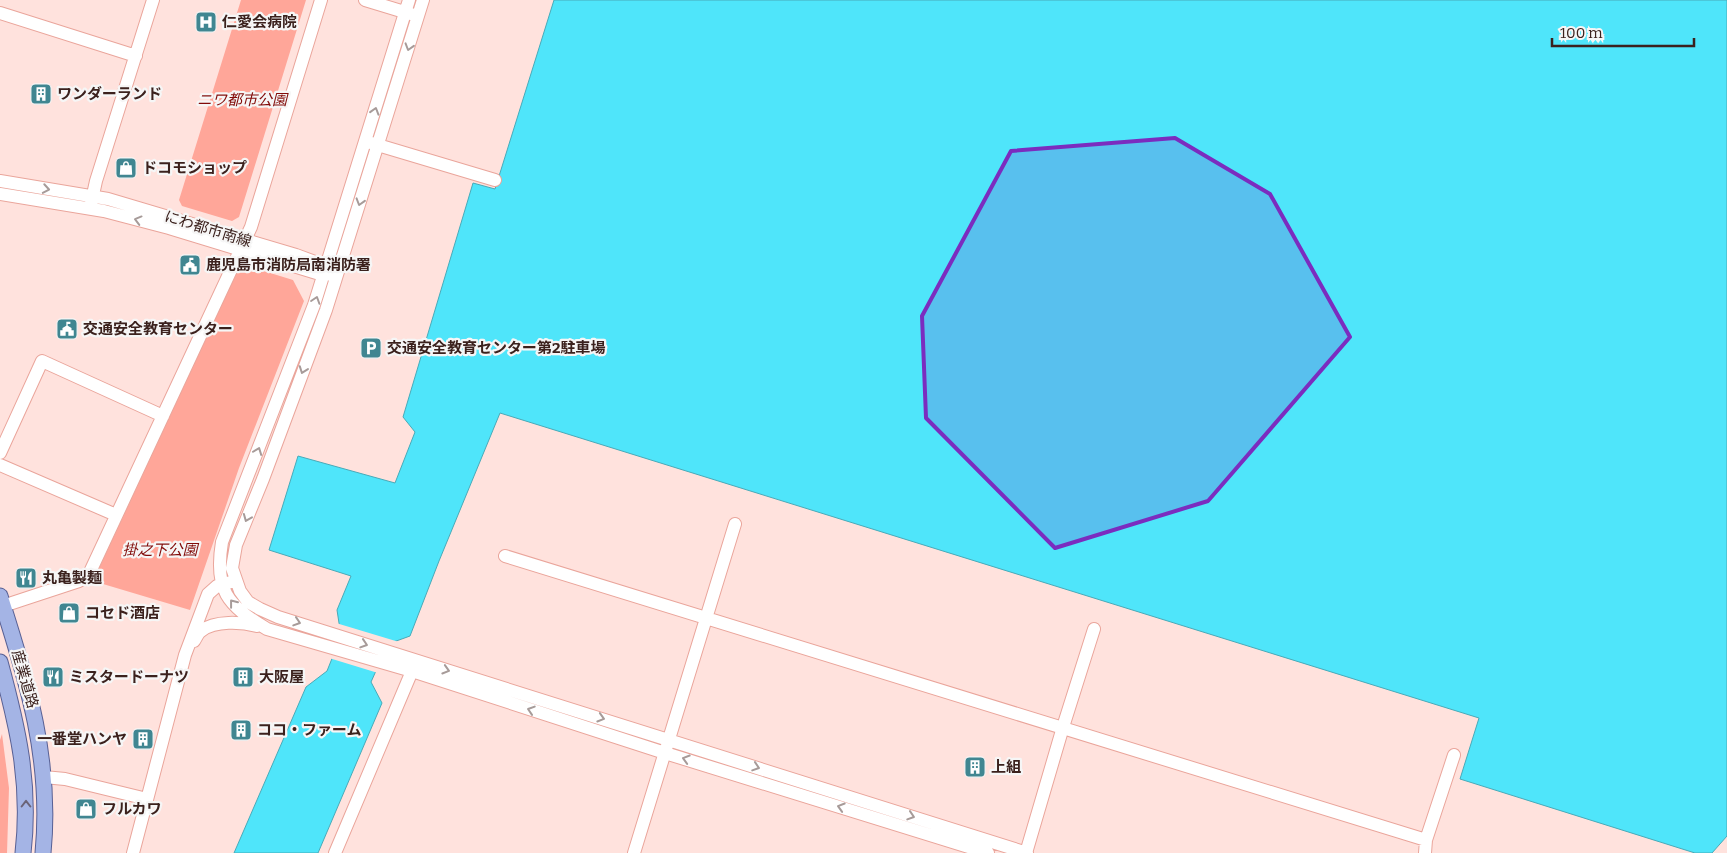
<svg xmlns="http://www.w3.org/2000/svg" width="1727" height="853" font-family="Bitter,'Noto Sans JP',serif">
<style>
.green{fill:#ffa699}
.water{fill:#4fe5fa;stroke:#49aab8}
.pier{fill:#ffe2dd}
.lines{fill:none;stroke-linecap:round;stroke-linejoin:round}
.minor-casing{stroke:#eaa59b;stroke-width:14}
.major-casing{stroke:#586094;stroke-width:17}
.minor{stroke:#fff;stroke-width:12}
.major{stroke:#a4b4e5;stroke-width:15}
.oneway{stroke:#a79b99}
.oneway2{stroke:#6a6377}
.marked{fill:#7b2cbf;fill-opacity:0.2;stroke:#7b2cbf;stroke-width:4;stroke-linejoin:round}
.labels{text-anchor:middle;stroke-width:4.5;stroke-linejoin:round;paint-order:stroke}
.poi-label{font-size:15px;font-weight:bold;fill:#3b211d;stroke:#f6f6f6;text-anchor:start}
.park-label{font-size:15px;font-style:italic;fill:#820b09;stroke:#f6f6f6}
.street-label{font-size:15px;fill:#3b211d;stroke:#f6f6f6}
</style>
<rect width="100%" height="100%" fill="#ffe2dd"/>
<path class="green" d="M 241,0 L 306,0 L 239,217 L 232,221 L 182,206 L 179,200 Z
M 251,267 L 293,280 L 304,301 L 239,468 L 190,610 L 93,581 L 238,270 Z
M 2,734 L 9,788 L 7,853 L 0,853 L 0,740 Z"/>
<path class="water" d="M 554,0 L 1727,0 L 1727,836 L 1712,853 L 1695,853 L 1460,779 L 1479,718 L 500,413 L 439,561 L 410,636 L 388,644 L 371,682 L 382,703 L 318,853 L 234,853 L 306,687 L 327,671 L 341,636 L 337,610 L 351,576 L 269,550 L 298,456 L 395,483 L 415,432 L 403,417 L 473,183 L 495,189 Z"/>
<path class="pier" d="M 336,623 L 399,642 L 389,646 L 378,673 L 329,658 L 339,636 Z"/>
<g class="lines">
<g class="minor-casing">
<path id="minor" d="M 365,0 L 411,14
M 409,0 L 314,305 L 222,542 C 214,590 227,605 267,629 L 412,671 L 665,753 L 988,853
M 423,0 L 326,310 L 263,479 L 236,545 L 232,568 L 240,591 L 248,602 L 260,609 L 278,617 L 1027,853
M 0,13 L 136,56
M 371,143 L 495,180
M 0,181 L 108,199 L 296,255 L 326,266 L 332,271
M 0,194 L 104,211 L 169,228 L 323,275 L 331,274
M 91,204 L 96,181 L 153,0
M 0,453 L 42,361 L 163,416
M 0,465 L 116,515
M 505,556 L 1426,840
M 3,606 L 79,581 L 85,578 L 90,572 L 251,227 L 321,0
M 194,641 C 196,638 198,633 201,631 C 215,620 242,622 257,626
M 44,777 L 65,779 L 147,799
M 133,853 L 185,655 L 208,594 L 217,586 L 231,582
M 335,853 L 412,671
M 634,853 L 735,524
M 1026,853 L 1063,727 L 1094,629
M 1425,853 L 1426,840 L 1454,755"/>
</g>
<g class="major-casing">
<path id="major" d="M 0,596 C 28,683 52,761 43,853
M 0,662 C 18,728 31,784 23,853"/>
</g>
<use href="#minor" class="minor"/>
<use href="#major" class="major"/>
</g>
<defs><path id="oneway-chevron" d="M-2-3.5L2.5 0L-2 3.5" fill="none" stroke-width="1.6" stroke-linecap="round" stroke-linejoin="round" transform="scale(1.25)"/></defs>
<g class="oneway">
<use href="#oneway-chevron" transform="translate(409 47) rotate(107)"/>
<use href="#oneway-chevron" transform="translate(375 111) rotate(-73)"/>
<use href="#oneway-chevron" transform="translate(46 189) rotate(10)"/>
<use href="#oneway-chevron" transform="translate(360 202) rotate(107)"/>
<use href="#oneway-chevron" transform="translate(138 220) rotate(-165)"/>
<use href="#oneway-chevron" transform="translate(316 300) rotate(-72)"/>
<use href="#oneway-chevron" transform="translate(303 370) rotate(110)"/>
<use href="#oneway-chevron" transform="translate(258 451) rotate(-69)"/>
<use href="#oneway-chevron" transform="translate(247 518) rotate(112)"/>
<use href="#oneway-chevron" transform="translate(233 603) rotate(-128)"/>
<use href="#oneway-chevron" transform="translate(297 622) rotate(18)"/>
<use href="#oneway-chevron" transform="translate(364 644) rotate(18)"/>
<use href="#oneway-chevron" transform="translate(446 670) rotate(17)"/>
<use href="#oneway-chevron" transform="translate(531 710) rotate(-162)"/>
<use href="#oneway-chevron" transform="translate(601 718) rotate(17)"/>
<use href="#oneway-chevron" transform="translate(686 759) rotate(-163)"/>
<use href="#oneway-chevron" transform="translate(756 767) rotate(18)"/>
<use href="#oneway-chevron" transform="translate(841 807) rotate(-163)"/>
<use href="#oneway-chevron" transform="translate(911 816) rotate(18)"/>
</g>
<use class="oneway2" href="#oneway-chevron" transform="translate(26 804) rotate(-90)"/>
<path class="marked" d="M 1175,138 L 1270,194 L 1350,337 L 1208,501 L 1055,548 L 926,418 L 922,316 L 1011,151 Z"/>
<defs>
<g id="hospital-square" transform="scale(1.125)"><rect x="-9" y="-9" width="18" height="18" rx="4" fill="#408691" stroke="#f6f6f6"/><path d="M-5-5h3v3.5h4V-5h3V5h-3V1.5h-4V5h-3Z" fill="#fff"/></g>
<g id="building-square" transform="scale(1.125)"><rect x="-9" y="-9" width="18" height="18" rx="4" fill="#408691" stroke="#f6f6f6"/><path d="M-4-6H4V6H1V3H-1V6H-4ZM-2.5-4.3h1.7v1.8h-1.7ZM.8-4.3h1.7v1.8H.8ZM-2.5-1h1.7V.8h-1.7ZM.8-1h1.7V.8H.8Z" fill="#fff"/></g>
<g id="shop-square" transform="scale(1.125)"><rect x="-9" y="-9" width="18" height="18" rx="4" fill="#408691" stroke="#f6f6f6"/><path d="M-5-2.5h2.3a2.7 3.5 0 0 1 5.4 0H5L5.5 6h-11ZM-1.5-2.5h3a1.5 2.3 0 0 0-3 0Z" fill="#fff"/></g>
<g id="civic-square" transform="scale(1.125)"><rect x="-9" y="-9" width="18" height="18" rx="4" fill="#408691" stroke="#f6f6f6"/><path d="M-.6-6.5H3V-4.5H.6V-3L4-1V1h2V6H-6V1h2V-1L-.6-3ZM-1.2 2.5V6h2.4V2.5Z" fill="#fff"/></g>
<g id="parking-square" transform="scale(1.125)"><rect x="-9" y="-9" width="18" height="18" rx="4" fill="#408691" stroke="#f6f6f6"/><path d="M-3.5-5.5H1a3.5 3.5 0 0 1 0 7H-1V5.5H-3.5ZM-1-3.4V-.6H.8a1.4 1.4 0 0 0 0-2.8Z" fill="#fff"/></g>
<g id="restaurant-square" transform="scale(1.125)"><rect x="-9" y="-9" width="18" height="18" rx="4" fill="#408691" stroke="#f6f6f6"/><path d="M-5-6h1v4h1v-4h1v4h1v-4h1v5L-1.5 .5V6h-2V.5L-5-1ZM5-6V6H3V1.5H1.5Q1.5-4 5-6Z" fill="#fff"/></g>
</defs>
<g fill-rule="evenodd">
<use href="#hospital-square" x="206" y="22"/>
<use href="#building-square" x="41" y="94"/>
<use href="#shop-square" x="126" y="168"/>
<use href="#civic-square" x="190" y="265"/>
<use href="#civic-square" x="67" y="329"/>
<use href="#parking-square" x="371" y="348"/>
<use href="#restaurant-square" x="26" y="578"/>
<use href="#shop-square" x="69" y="613"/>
<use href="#restaurant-square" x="53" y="677"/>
<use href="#building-square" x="243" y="677"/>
<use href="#building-square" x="241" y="730"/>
<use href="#building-square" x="143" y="739"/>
<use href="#building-square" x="975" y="767"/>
<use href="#shop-square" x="86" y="809"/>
</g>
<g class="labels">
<g class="poi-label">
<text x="222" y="27">仁愛会病院</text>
<text x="57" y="99">ワンダーランド</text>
<text x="142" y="173">ドコモショップ</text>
<text x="206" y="270">鹿児島市消防局南消防署</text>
<text x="83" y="334">交通安全教育センター</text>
<text x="387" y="353">交通安全教育センター第2駐車場</text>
<text x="42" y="583">丸亀製麺</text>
<text x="85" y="618">コセド酒店</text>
<text x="69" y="682">ミスタードーナツ</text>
<text x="259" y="682">大阪屋</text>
<text x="257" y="735">ココ・ファーム</text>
<text x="127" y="744" text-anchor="end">一番堂ハンヤ</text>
<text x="991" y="772">上組</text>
<text x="102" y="814">フルカワ</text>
</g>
<g class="park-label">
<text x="242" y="105">ニワ都市公園</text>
<text x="160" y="555">掛之下公園</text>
</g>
<g class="street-label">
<text transform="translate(208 229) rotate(17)" y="5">にわ都市南線</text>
<text transform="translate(25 679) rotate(74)" y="5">産業道路</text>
</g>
</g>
<path d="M1552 38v8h142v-8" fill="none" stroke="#3b211d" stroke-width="2.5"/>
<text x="1560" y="38" font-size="15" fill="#3b211d" stroke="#f6f6f6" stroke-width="4" paint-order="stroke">100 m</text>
</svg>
